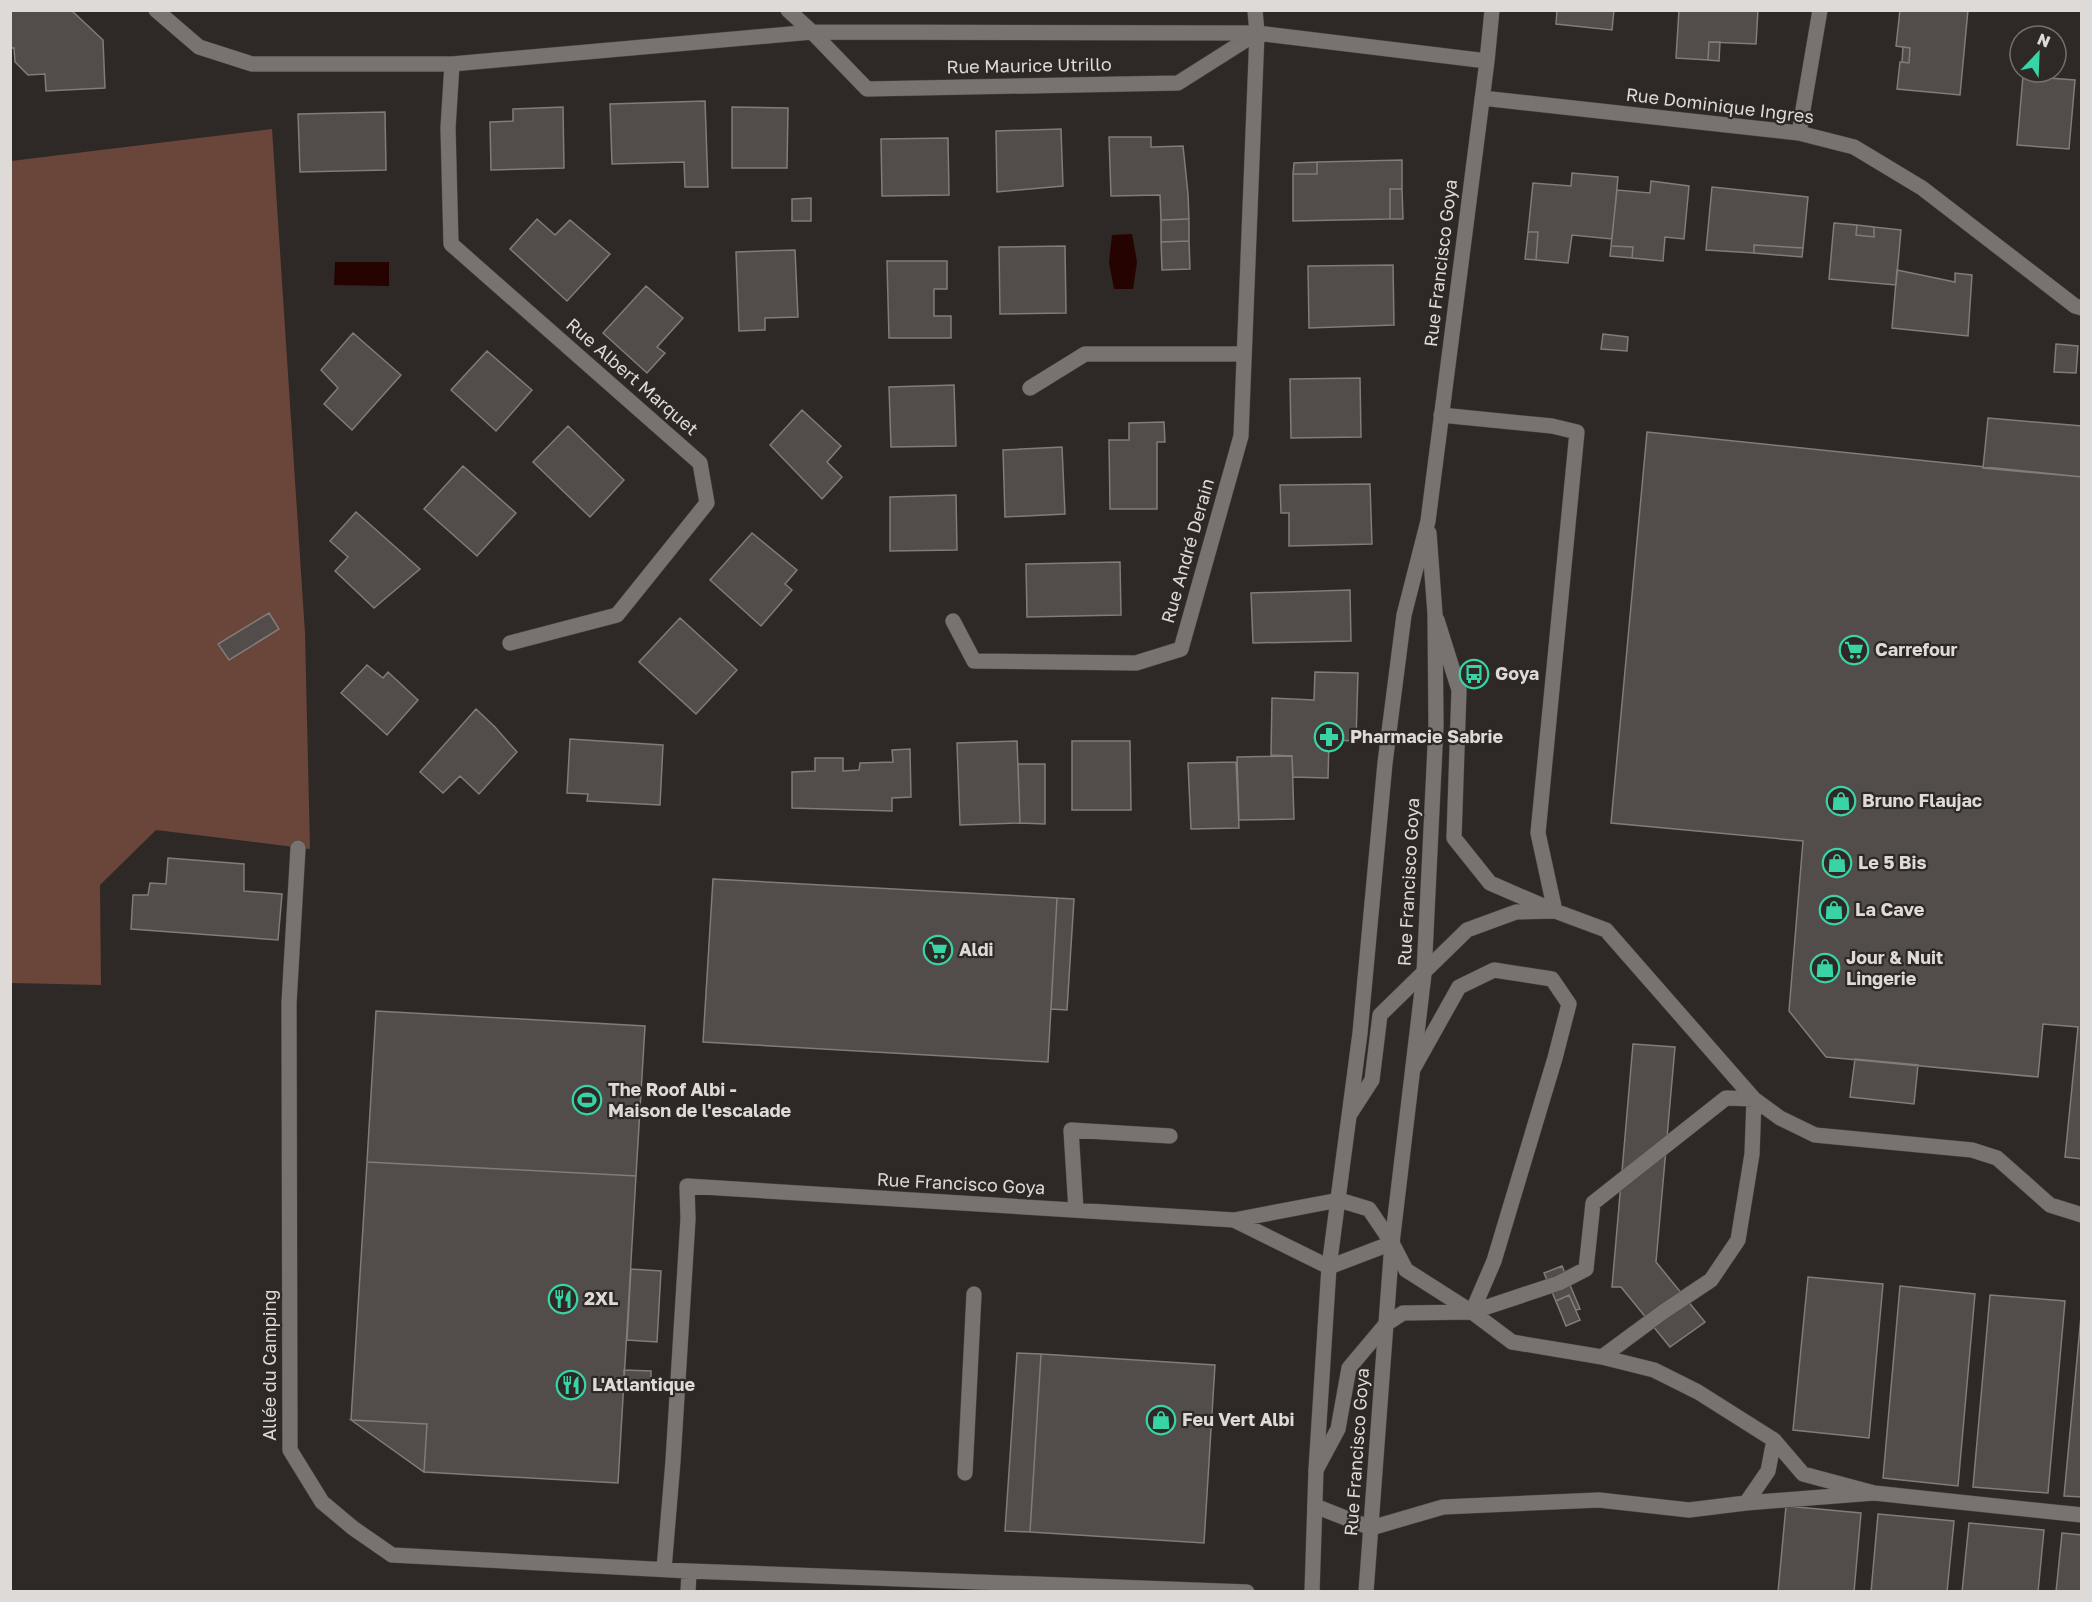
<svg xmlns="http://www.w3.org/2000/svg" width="2092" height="1602" font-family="'Golos Text',sans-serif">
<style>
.green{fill:#694639}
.water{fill:#250300}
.building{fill:#524c4a;stroke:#827b79;stroke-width:1.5}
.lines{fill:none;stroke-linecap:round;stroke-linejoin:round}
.lane-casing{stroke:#4a4543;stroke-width:16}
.street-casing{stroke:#4a4543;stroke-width:16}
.lane{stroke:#787270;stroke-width:15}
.street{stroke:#787270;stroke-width:15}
.labels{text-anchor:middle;stroke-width:4.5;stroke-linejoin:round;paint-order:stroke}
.street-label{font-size:18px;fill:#dddad8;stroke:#2e2826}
.poi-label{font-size:18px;font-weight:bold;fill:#dddad8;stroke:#2e2826;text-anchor:start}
</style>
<rect width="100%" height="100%" fill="#2e2826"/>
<path class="green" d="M 272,129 L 305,633 L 310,849 L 156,830 L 100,885 L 101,985 L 11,983 L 11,161 Z"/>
<path class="water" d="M 1132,234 L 1137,262 L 1133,289 L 1114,289 L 1109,262 L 1112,235 Z
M 335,262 L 389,262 L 389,286 L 334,285 Z"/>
<path class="building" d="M 10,10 L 71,10 L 103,40 L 105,88 L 46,91 L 45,74 L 28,75 L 15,62 L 14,48 L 10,48 Z
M 1557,10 L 1614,10 L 1612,30 L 1556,24 Z
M 1679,10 L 1758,10 L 1756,44 L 1709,42 L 1708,60 L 1676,58 Z
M 1900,10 L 1968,10 L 1960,95 L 1897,89 L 1900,62 L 1909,63 L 1910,48 L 1896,46 Z
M 1709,42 L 1720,42 L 1719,61 L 1708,60 Z
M 1903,47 L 1910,48 L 1909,63 L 1902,62 Z
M 2023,76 L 2075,80 L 2069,149 L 2017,145 Z
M 705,101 L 708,187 L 685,187 L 684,162 L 612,164 L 610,104 Z
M 563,107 L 564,168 L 491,170 L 490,122 L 513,121 L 513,109 Z
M 732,107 L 788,108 L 787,168 L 732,168 Z
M 385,112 L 386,170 L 300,172 L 298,114 Z
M 1061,129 L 1063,186 L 997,192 L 996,131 Z
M 1109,137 L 1151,137 L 1151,147 L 1183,146 L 1188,194 L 1189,219 L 1161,220 L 1160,195 L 1111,196 Z
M 948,138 L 949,195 L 882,196 L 881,139 Z
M 1402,160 L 1402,189 L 1390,189 L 1390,219 L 1293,221 L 1293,174 L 1317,174 L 1317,162 Z
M 1317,162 L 1317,174 L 1293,174 L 1294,163 Z
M 1572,173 L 1618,177 L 1612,239 L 1572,235 L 1568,263 L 1536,260 L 1538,232 L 1528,232 L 1533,183 L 1571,186 Z
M 1651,181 L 1689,186 L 1684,239 L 1665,237 L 1663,261 L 1632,258 L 1633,247 L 1611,246 L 1617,190 L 1650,193 Z
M 1712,187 L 1808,197 L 1803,248 L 1754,245 L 1754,253 L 1706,250 Z
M 1390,189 L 1402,189 L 1403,219 L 1390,219 Z
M 811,198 L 811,221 L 792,221 L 792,199 Z
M 537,219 L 555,235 L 570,220 L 610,254 L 567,301 L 510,249 Z
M 1189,219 L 1189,241 L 1161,242 L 1161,220 Z
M 1834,223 L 1857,225 L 1856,235 L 1874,237 L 1874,227 L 1901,230 L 1896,285 L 1829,279 Z
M 1857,225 L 1874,227 L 1874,237 L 1856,235 Z
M 1528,232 L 1538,232 L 1536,260 L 1525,259 Z
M 1189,241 L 1190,269 L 1162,270 L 1161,242 Z
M 1754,245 L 1803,248 L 1802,257 L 1754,253 Z
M 1065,246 L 1066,313 L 1000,314 L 999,247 Z
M 1611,246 L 1633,247 L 1632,258 L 1610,256 Z
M 795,250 L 798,317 L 765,318 L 765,330 L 739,331 L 736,252 Z
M 887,261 L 947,261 L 947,289 L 934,289 L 934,316 L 951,316 L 951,338 L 889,338 Z
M 1393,265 L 1394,325 L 1309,328 L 1308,266 Z
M 1897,270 L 1955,282 L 1955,273 L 1972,275 L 1968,336 L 1892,328 Z
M 646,286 L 683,318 L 657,347 L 665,353 L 647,373 L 603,333 Z
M 353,333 L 401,375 L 352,430 L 324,404 L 338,388 L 321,370 Z
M 1603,334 L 1628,337 L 1627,351 L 1601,349 Z
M 2056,344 L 2078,346 L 2076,373 L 2054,372 Z
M 487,351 L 532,390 L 496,431 L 451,390 Z
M 1360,378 L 1361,437 L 1291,438 L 1290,379 Z
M 954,385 L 956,446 L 891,447 L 889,387 Z
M 802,410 L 841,446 L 827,462 L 842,477 L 822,499 L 770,445 Z
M 1988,418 L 2082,426 L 2082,477 L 1983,468 Z
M 1164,422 L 1165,442 L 1157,442 L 1157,509 L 1110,509 L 1109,440 L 1129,440 L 1129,423 Z
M 568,426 L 624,480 L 590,517 L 533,462 Z
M 1647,432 L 2082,477 L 2082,1159 L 2065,1157 L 2078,1027 L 2043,1024 L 2038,1077 L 1826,1057 L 1789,1011 L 1803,841 L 1611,823 Z
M 1062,447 L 1065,514 L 1005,517 L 1003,450 Z
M 463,466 L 516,513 L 477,556 L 424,509 Z
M 1370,484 L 1372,544 L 1289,546 L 1289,513 L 1281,513 L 1280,485 Z
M 956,495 L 957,550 L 890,551 L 890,497 Z
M 356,512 L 420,569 L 374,608 L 335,571 L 348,557 L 330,541 Z
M 752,533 L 797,570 L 785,584 L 792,590 L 761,626 L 710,580 Z
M 1120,562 L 1121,615 L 1027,617 L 1026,564 Z
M 1350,590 L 1351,641 L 1253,643 L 1251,593 Z
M 269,613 L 279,629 L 229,660 L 218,644 Z
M 680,618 L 737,670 L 696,714 L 639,662 Z
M 367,665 L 383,678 L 388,672 L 418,700 L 387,735 L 341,693 Z
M 1315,672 L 1358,673 L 1356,741 L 1329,740 L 1328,778 L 1293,777 L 1292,756 L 1271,755 L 1272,698 L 1314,700 Z
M 476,709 L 495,727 L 517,752 L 479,794 L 460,776 L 443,793 L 420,772 Z
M 570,739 L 663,745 L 660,805 L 587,801 L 588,794 L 567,793 Z
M 1017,741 L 1020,823 L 960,825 L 957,743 Z
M 1072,741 L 1130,741 L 1131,810 L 1072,810 Z
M 910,749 L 911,797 L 892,798 L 892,811 L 792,808 L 792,772 L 815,771 L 815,758 L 843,758 L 843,771 L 859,770 L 860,763 L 893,762 L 892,750 Z
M 1292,756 L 1294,819 L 1239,820 L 1237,757 Z
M 1236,762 L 1239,828 L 1191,829 L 1188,763 Z
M 1018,764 L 1045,764 L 1045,824 L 1020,823 Z
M 168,858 L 244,864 L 244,891 L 282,894 L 278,940 L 131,929 L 133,895 L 148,895 L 150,883 L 166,884 Z
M 713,879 L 1057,898 L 1048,1062 L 703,1042 Z
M 1057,898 L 1074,899 L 1067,1010 L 1051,1009 Z
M 376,1011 L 645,1026 L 636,1176 L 367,1162 Z
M 1633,1044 L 1675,1047 L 1656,1262 L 1705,1322 L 1670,1347 L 1621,1287 L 1612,1287 Z
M 1855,1059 L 1918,1065 L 1914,1104 L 1850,1097 Z
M 367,1162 L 636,1176 L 618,1483 L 424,1472 L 427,1424 L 351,1420 Z
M 1562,1266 L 1580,1309 L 1576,1310 L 1569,1295 L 1556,1301 L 1562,1316 L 1544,1273 Z
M 631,1269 L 661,1271 L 657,1342 L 627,1340 Z
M 1808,1277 L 1883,1284 L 1869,1438 L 1793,1430 Z
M 1900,1286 L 1975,1294 L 1958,1486 L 1883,1478 Z
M 1569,1295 L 1580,1320 L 1566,1326 L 1556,1301 Z
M 1990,1295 L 2065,1301 L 2048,1493 L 1973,1487 Z
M 2082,1306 L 2082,1497 L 2064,1496 Z
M 1017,1353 L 1041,1354 L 1030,1532 L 1005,1531 Z
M 1041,1354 L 1215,1365 L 1204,1543 L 1030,1532 Z
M 624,1370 L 651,1371 L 651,1386 L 624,1384 Z
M 351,1420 L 427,1424 L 424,1472 Z
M 1786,1506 L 1861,1513 L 1854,1592 L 1778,1592 Z
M 1878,1514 L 1954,1521 L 1947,1592 L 1871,1592 Z
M 1969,1523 L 2044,1530 L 2038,1592 L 1962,1592 Z
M 2062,1533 L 2082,1535 L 2082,1592 L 2056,1592 Z"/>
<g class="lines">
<g class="lane-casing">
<path id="lane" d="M 1441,415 L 1552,426 L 1577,432 L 1538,833 L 1555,911
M 1437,620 L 1459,690 L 1454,838 L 1490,883 L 1550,909
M 298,848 L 289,1003 L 290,1450 L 322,1502 L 353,1528 L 392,1555 L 689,1571 L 1247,1592
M 1350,1114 L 1372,1080 L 1380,1015 L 1467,930 L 1516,912 L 1555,911 L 1606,930 L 1754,1099 L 1780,1118 L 1815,1135 L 1972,1150 L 1997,1158 L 2050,1205 L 2082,1215
M 1076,1210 L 1071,1130 L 1170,1136
M 1392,1243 L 1329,1267 L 1234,1220 L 1339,1200 L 1369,1209 L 1392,1243 L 1406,1270 L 1472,1312 L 1494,1261 L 1555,1058 L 1569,1004 L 1552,979 L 1494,970 L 1459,987 L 1413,1069
M 1472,1312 L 1559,1283 L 1586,1269 L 1593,1203 L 1726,1098 L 1754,1099 L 1752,1154 L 1738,1240 L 1711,1280 L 1663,1312 L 1602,1357
M 965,1473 L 974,1294
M 1874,1493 L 2082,1515
M 1746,1503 L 1768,1471 L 1774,1440
M 1315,1506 L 1371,1528 L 1443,1507 L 1599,1500 L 1689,1510 L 1746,1503 L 1874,1493 L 1803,1474 L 1774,1440 L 1698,1392 L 1654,1370 L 1602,1357 L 1512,1342 L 1472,1312 L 1403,1313 L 1386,1324 L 1349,1368 L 1338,1429 L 1316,1470
M 664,1569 L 673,1461 L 688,1219 L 687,1186 L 1234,1220
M 688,1592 L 689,1571"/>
</g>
<g class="street-casing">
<path id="street" d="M 156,10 L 199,47 L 252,64 L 452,64 L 812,32 L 1257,33 L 1487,61
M 788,10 L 812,32 L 867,89 L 1178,83 L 1257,33
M 452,64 L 448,128 L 451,244 L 700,463 L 707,503 L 617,615 L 510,643
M 1482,98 L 1799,133 L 1854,147 L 1922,188 L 2075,306 L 2082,308
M 1799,133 L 1820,10
M 1030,388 L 1085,354 L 1243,354
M 953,621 L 974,661 L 1136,663 L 1181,649 L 1241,436 L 1257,33 L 1255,10
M 1312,1592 L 1316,1470 L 1329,1267 L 1360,1033 L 1385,763 L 1404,615 L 1428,521 L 1487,61 L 1492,10
M 1366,1592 L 1392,1243 L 1424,974 L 1436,726 L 1435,614 L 1429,533"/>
</g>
<use href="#lane" class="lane"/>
<use href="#street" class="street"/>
</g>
<defs>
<g id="supermarket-ring" transform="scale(1.5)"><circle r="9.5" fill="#2e2826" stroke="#39d4a5" stroke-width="1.5"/><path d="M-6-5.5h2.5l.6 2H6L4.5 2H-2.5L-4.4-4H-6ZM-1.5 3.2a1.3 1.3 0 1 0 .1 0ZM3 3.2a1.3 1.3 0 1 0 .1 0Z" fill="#39d4a5"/></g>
<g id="bus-ring" transform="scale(1.5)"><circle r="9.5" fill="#2e2826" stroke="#39d4a5" stroke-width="1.5"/><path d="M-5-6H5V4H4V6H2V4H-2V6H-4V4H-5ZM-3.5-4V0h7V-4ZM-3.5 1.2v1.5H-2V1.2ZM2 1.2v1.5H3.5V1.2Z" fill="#39d4a5"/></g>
<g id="pharmacy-ring" transform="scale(1.5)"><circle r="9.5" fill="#2e2826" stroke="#39d4a5" stroke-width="1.5"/><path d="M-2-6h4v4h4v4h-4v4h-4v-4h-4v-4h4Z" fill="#39d4a5"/></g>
<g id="shop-ring" transform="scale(1.5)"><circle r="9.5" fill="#2e2826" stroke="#39d4a5" stroke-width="1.5"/><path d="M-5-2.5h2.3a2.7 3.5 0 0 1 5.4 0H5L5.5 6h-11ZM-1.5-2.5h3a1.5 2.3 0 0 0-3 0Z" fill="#39d4a5"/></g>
<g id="stadium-ring" transform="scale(1.5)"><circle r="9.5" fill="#2e2826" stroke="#39d4a5" stroke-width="1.5"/><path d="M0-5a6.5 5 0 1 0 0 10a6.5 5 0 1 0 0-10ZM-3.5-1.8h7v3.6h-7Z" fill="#39d4a5"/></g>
<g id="restaurant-ring" transform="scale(1.5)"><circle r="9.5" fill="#2e2826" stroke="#39d4a5" stroke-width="1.5"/><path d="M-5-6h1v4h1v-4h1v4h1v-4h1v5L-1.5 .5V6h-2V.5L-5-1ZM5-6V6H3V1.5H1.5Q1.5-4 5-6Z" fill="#39d4a5"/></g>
</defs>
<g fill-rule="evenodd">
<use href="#supermarket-ring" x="1854" y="650"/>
<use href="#bus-ring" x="1474" y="674"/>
<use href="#pharmacy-ring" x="1329" y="737"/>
<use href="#shop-ring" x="1841" y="801"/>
<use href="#shop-ring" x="1837" y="863"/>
<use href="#shop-ring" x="1834" y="910"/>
<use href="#supermarket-ring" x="938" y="950"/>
<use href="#shop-ring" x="1825" y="968"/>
<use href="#stadium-ring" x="587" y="1100"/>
<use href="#restaurant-ring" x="563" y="1299"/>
<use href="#restaurant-ring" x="571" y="1385"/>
<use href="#shop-ring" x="1161" y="1420"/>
</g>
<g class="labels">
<g class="street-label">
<text transform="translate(1029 66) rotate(-1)" y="6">Rue Maurice Utrillo</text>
<text transform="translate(1720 106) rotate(7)" y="6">Rue Dominique Ingres</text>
<text transform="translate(1441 263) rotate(-83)" y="6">Rue Francisco Goya</text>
<text transform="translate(632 377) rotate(41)" y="6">Rue Albert Marquet</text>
<text transform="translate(1188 551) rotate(-74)" y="6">Rue André Derain</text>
<text transform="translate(1409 882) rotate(-87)" y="6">Rue Francisco Goya</text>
<text transform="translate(961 1184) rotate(3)" y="6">Rue Francisco Goya</text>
<text transform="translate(270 1365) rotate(-90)" y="6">Allée du Camping</text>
<text transform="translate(1357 1452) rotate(-86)" y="6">Rue Francisco Goya</text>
</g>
<g class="poi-label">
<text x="1875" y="656">Carrefour</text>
<text x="1495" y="680">Goya</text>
<text x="1350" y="743">Pharmacie Sabrie</text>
<text x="1862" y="807">Bruno Flaujac</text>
<text x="1858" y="869">Le 5 Bis</text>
<text x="1855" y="916">La Cave</text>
<text x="959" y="956">Aldi</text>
<text x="1846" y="964">Jour &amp; Nuit<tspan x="1846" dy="21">Lingerie</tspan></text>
<text x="608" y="1096">The Roof Albi -<tspan x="608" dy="21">Maison de l'escalade</tspan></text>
<text x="584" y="1305">2XL</text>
<text x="592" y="1391">L'Atlantique</text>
<text x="1182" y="1426">Feu Vert Albi</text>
</g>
</g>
<rect width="2092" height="1602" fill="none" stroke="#dddad8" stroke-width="24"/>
<g transform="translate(2038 54) rotate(23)"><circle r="28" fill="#2e2826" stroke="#746f6d" stroke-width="1.5"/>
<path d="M0-4.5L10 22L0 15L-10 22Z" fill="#39d4a5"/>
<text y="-9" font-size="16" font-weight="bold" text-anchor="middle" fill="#dddad8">N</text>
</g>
</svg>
